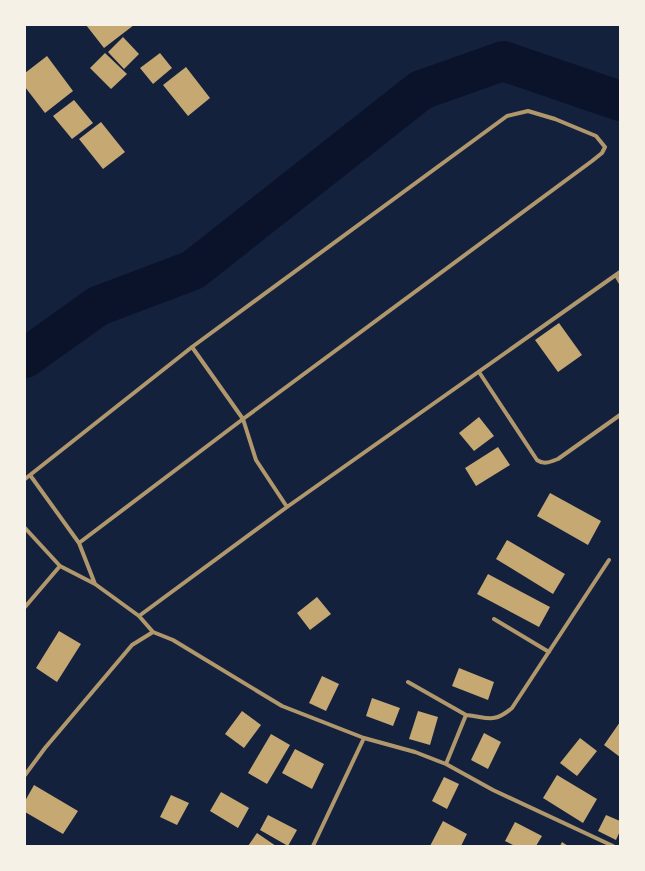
<svg xmlns="http://www.w3.org/2000/svg" width="645" height="871" font-family="'Space Grotesk',sans-serif">
<style>
.lines{fill:none;stroke-linecap:round;stroke-linejoin:round}
.river{stroke:#0b132b;stroke-width:40}
.building{fill:#c6a872}
.minor{stroke:#b1986c;stroke-width:4}
</style>
<rect width="100%" height="100%" fill="#14213d"/>
<g class="lines">
<path class="river" d="M 25,358 L 98,306 L 193,270 L 421,90 L 503,61 L 620,101"/>
</g>
<path class="building" d="M 86,25 L 134,25 L 104,48 Z
M 123,37 L 139,54 L 124,69 L 108,52 Z
M 105,53 L 127,74 L 111,89 L 90,68 Z
M 160,53 L 172,68 L 153,84 L 140,68 Z
M 47,56 L 73,91 L 45,113 L 25,87 L 25,73 Z
M 186,67 L 210,98 L 188,116 L 163,85 Z
M 74,100 L 93,123 L 72,139 L 53,116 Z
M 101,122 L 125,152 L 103,169 L 79,139 Z
M 559,323 L 582,355 L 558,372 L 535,340 Z
M 479,417 L 494,436 L 474,451 L 459,433 Z
M 498,447 L 510,465 L 476,486 L 465,468 Z
M 550,493 L 601,521 L 588,545 L 537,516 Z
M 507,540 L 565,574 L 553,594 L 496,559 Z
M 488,574 L 550,607 L 539,627 L 477,594 Z
M 317,597 L 331,614 L 310,630 L 297,613 Z
M 59,631 L 81,644 L 57,682 L 36,668 Z
M 459,668 L 494,682 L 488,700 L 452,686 Z
M 322,676 L 339,684 L 326,711 L 309,703 Z
M 372,698 L 400,708 L 393,726 L 366,716 Z
M 242,711 L 261,725 L 244,748 L 225,734 Z
M 418,711 L 438,717 L 430,745 L 409,739 Z
M 620,722 L 620,757 L 604,745 Z
M 484,733 L 501,742 L 488,769 L 471,760 Z
M 271,734 L 290,745 L 267,784 L 248,773 Z
M 580,738 L 597,751 L 577,776 L 560,763 Z
M 295,749 L 324,764 L 312,789 L 282,773 Z
M 557,775 L 597,799 L 583,823 L 543,798 Z
M 444,777 L 459,784 L 447,809 L 432,801 Z
M 34,785 L 78,811 L 63,834 L 25,812 L 25,801 Z
M 221,792 L 249,808 L 238,828 L 210,811 Z
M 171,795 L 189,803 L 177,825 L 160,817 Z
M 268,815 L 297,830 L 288,846 L 260,830 Z
M 606,815 L 620,821 L 620,831 L 616,840 L 598,831 Z
M 443,821 L 467,834 L 461,846 L 430,846 Z
M 515,822 L 542,836 L 536,846 L 515,846 L 505,841 Z
M 257,833 L 276,846 L 248,846 Z
M 562,842 L 568,846 L 560,846 Z"/>
<g class="lines">
<path class="minor" d="M 616,275 L 620,282
M 192,347 L 243,419 L 256,460 L 287,507
M 479,372 L 537,460 C 544,465 550,462 558,459 L 620,415
M 25,479 L 30,475
M 25,528 L 60,566 L 95,584 L 139,616 L 153,632
M 79,543 L 30,475 L 192,347 L 507,116 L 528,111 L 555,119 L 596,136 L 605,147 L 602,153 L 592,161 L 243,419 L 79,543 L 95,584
M 25,607 L 60,566
M 139,616 L 287,507 L 620,272
M 494,619 L 549,652
M 408,682 L 466,715
M 446,764 L 466,715 C 488,717 493,724 512,708 L 609,560
M 25,775 L 45,748 L 132,645 L 153,632 L 173,640 L 282,706 L 364,738 L 415,752 L 446,764 L 493,790 L 613,846
M 313,846 L 364,738"/>
</g>
<rect width="645" height="871" fill="none" stroke="#f6f1e7" stroke-width="52"/>
</svg>
